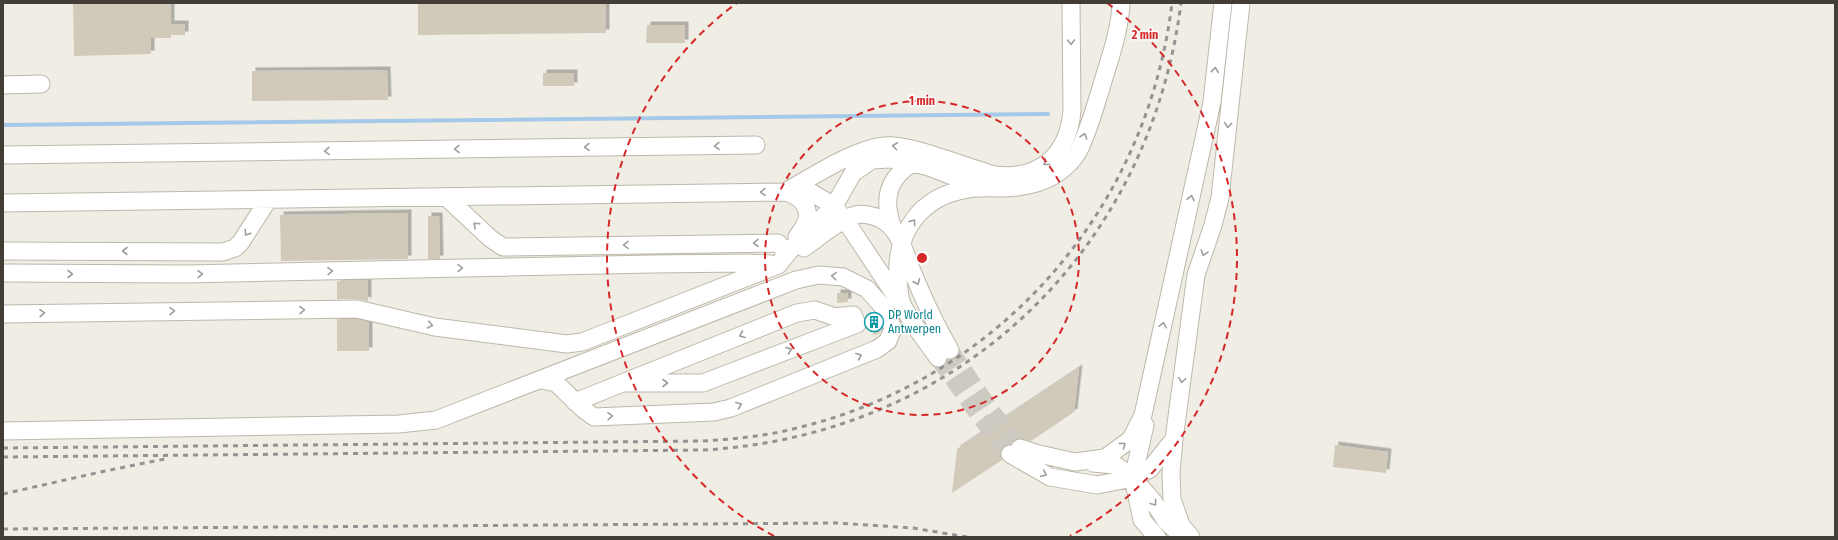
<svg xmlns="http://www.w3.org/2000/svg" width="1838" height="540" font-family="'Fira Sans Condensed',sans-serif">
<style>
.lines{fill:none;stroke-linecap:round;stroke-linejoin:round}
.stream{stroke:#a5c9e9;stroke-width:4}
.building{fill:#d1cabb;filter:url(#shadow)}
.minor-tunnel{stroke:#cdcac1;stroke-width:17;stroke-dasharray:17 8;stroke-linecap:butt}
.minor-casing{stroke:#beb8ab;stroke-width:19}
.minor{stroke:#fff;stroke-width:17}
.rail{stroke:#939393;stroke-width:3;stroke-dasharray:5 5;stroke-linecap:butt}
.oneway{stroke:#a09e9a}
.ring{fill:none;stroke:#d62828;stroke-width:2;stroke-dasharray:7 5}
.labels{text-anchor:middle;stroke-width:3;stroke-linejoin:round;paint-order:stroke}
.culture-label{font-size:12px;fill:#0d838f;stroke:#fff;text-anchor:start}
.centre{fill:#d62828;stroke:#fff;stroke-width:2}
.ring-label{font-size:12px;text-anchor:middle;font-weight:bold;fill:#d62828;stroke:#fff;stroke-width:3;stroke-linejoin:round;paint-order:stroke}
</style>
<defs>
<filter id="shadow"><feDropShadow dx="3.5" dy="-3.5" stdDeviation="0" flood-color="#0004"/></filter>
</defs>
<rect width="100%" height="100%" fill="#f0ede4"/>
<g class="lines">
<path class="stream" d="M 3,125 L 1048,114"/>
</g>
<path class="building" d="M 73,3 L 171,3 L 171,24 L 185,24 L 185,35 L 171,35 L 171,38 L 151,38 L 151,54 L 74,56 Z
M 418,3 L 606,3 L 606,33 L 418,35 Z
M 647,25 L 685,25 L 685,43 L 646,43 Z
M 387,70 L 388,100 L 252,101 L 252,71 Z
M 543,73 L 574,73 L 574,86 L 543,86 Z
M 408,213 L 408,259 L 281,261 L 280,215 Z
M 428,216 L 439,216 L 440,259 L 428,259 Z
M 368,280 L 368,301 L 357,299 L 337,299 L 337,281 Z
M 837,293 L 848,293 L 848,302 L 837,303 Z
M 875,313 L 882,328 L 880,333 L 874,335 L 867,318 Z
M 337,319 L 356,319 L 369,322 L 369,351 L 337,351 Z
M 1079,368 L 1074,412 L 1031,441 L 1018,438 L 1011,444 L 1005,446 L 1000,454 L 1002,460 L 952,493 L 957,449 Z
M 1335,445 L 1388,452 L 1386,473 L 1333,467 Z"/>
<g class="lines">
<path class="minor-tunnel" d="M 950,350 L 990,409 L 1020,448
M 938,358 L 980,417 L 1010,454"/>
<g class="minor-casing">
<path id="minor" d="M 3,85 L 41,84
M 3,155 L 756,145
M 785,192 L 812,193 L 834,206 L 845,220 L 899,301
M 785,192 C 798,195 810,205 807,220 C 805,226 800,232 797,237
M 447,198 L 491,239 L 503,247 L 778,243 L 784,249 L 784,257
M 3,203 L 785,192 C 812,177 854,149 884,146 C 911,143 966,168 995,175 C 1040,180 1068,155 1072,111 L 1071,3
M 893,228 C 881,197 889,175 919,159
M 804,248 C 820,237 837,221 855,215 C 867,212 883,218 891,227 C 902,238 906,257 912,271 C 923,298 935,324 950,350
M 3,251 L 223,252 L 235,248 L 241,242 L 268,200
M 3,273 L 187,274 L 651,264 L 748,263 L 771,264
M 3,314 L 357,309 L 435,327 L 567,344 L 582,342 L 778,265 L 792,248 L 834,206 L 853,173 L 872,160 L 889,159 L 912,163 L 929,167 L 984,188
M 938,358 C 927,342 913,325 904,308 C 899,300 899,288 898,279 C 895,233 920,196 968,189 C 978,187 988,188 998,188 C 1020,188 1046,184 1063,169 C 1069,164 1077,155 1080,148 C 1089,129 1095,107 1101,88 C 1109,60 1120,32 1121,3
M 575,402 L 797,313 L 815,310 L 835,317 L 853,315 L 857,324 L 703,383 L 626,383
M 1145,425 L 1133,478 L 1142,520 L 1157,537
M 3,431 L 399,424 L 436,420 L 796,280 L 819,275 L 843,277 L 867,289 L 884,308 L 893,328 L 888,341 L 877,349 L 731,408 L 714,412 L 594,417 L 583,409 L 556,383 L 542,380
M 1020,448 L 1039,454 L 1075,462 L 1105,458 L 1131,439 L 1143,415 L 1212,102 L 1223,3
M 1010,454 L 1050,477 L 1097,485 L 1133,478 L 1150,469 L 1174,439
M 1093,463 L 1115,465 L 1133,478 L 1153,501 L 1166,521 L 1183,537
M 1191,537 L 1181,525 L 1172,499 L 1171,473 L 1174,439 L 1196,275 L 1213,225 L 1220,198 L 1241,3"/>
</g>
<use href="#minor" class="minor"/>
<path class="rail" d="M 3,448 L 703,441 C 735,439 766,436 797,428 C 1000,379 1147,210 1172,3
M 3,457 L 704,450 C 957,435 1149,254 1181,3
M 3,494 L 105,471 L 165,459
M 3,529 L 837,523 L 913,528 L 967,537"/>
</g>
<defs><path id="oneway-chevron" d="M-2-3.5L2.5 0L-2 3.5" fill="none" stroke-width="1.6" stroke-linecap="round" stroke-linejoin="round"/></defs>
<g class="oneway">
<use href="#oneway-chevron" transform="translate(1071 42) rotate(89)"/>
<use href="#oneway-chevron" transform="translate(1215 70) rotate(-84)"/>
<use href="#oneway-chevron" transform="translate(1228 125) rotate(96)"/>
<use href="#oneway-chevron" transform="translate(1084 136) rotate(-71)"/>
<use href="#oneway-chevron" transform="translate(717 146) rotate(179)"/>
<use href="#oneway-chevron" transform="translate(895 146) rotate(-173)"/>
<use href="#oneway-chevron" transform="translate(587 147) rotate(179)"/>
<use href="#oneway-chevron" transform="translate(457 149) rotate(179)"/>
<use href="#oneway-chevron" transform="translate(327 151) rotate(179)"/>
<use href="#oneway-chevron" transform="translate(1046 163) rotate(142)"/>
<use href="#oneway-chevron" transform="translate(763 192) rotate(179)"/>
<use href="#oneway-chevron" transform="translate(1191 198) rotate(-78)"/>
<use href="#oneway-chevron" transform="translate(913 222) rotate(-54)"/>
<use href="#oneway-chevron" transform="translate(476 225) rotate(-137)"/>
<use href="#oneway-chevron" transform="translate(247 233) rotate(123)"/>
<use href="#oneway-chevron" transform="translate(756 243) rotate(179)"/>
<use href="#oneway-chevron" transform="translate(626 245) rotate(179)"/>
<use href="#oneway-chevron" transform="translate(125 251) rotate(-180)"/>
<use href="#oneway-chevron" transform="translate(1204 253) rotate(108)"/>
<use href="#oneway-chevron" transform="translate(460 268) rotate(-1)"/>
<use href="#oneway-chevron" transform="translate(330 271) rotate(-1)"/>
<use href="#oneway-chevron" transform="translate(70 274)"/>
<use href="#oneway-chevron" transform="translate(200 274) rotate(-1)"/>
<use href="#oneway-chevron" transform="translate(834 276) rotate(-175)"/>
<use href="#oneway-chevron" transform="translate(917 282) rotate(67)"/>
<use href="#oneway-chevron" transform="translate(302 310) rotate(-1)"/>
<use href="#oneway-chevron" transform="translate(172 311) rotate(-1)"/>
<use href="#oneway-chevron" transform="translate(42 313) rotate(-1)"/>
<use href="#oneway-chevron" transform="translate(430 325) rotate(12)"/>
<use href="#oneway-chevron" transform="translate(1163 325) rotate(-77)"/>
<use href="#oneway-chevron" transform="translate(742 335) rotate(158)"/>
<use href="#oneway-chevron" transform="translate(789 350) rotate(-21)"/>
<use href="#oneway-chevron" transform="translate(859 356) rotate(-22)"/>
<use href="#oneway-chevron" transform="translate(1182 380) rotate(98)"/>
<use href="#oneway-chevron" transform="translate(665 383)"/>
<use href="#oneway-chevron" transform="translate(739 405) rotate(-22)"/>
<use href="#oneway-chevron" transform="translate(610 416) rotate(-2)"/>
<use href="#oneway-chevron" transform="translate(1123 445) rotate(-36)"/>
<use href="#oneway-chevron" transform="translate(1044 474) rotate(25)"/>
<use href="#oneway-chevron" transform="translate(1154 503) rotate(54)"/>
</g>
<g class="ring">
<circle cx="922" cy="258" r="157"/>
<path d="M774 536A315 315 0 0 1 737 3M1107 3A315 315 0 0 1 1070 536"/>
</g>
<defs>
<g id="building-ring" transform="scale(1)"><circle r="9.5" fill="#fff" stroke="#0f9aa8" stroke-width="1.5"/><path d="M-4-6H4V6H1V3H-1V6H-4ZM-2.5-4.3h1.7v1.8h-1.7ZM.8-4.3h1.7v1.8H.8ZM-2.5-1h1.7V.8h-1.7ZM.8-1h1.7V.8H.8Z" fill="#0f9aa8"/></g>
</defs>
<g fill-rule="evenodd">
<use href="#building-ring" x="874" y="322"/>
</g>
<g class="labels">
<g class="culture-label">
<text x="888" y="319">DP World<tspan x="888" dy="14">Antwerpen</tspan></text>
</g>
</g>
<circle cx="922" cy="258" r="6" class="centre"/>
<g class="ring-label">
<text x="1145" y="39">2 min</text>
<text x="922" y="105">1 min</text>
</g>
<rect width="1838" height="540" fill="none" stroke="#423e35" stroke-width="8"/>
</svg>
